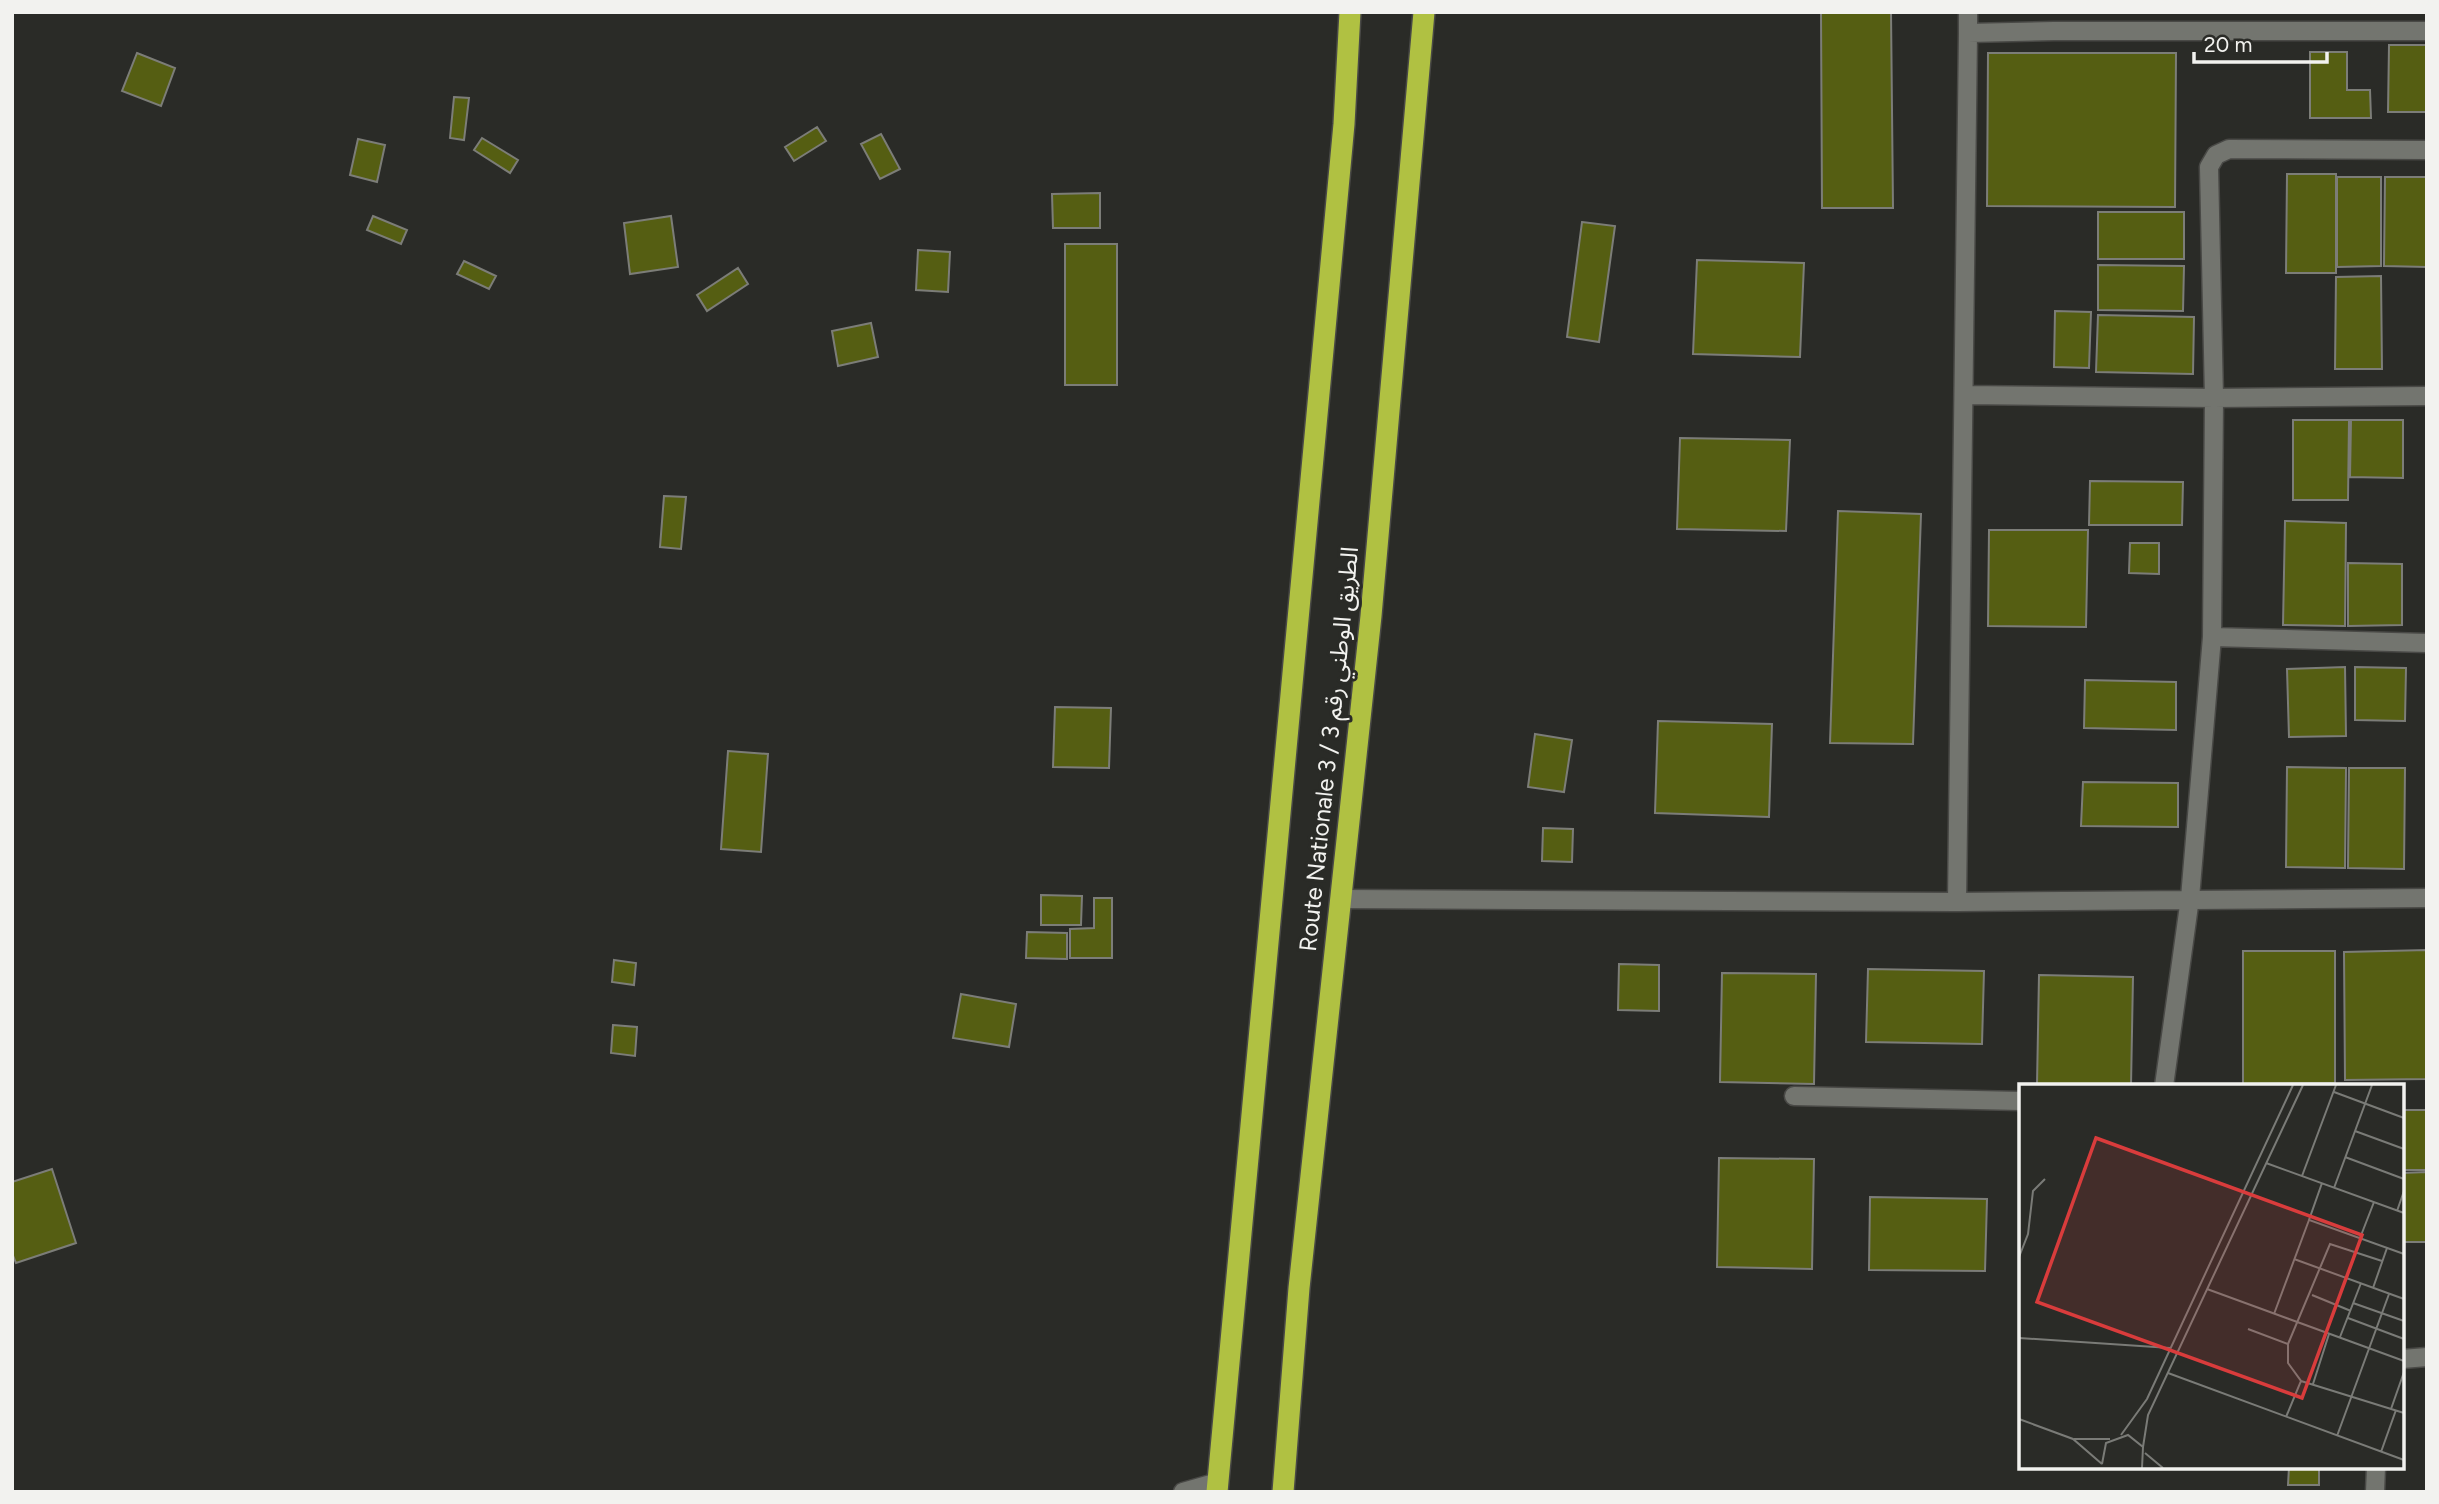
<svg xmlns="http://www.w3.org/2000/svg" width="2439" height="1504" font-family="Figtree,'Noto Sans Arabic',sans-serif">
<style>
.building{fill:#555e12;stroke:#7c7d78;stroke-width:2}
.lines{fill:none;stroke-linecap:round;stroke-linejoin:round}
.minor-casing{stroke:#494946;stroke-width:21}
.highway-casing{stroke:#494946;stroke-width:24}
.minor{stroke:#73756f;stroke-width:18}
.highway{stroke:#b0c142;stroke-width:21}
.labels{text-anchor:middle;stroke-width:6;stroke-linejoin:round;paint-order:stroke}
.street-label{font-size:24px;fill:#f2f2ef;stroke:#2a2b27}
.inset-road{fill:none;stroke:#7a7b77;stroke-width:2}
.view{fill:#d93c3c;fill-opacity:0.15;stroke:#d93c3c;stroke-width:3.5}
.inset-edge{fill:none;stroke:#f2f2ef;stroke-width:3.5}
</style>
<rect width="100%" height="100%" fill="#2a2b27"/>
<path class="building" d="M 1821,12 L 1891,12 L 1893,208 L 1822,208 Z
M 2389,45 L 2427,45 L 2427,112 L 2388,112 Z
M 2310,52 L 2347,52 L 2347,90 L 2370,90 L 2371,118 L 2310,118 Z
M 137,53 L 175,68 L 161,106 L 122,91 Z
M 1988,53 L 2176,53 L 2175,207 L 1987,206 Z
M 454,97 L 469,98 L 464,140 L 450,138 Z
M 817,127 L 826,141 L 794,161 L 785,147 Z
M 881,134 L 900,169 L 880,179 L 861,144 Z
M 482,138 L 518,160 L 510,173 L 474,150 Z
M 358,139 L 385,145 L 377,182 L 350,175 Z
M 2287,174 L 2336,174 L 2336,273 L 2286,273 Z
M 2337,177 L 2381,177 L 2381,266 L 2337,267 Z
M 2385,177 L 2427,177 L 2427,267 L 2384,266 Z
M 1100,193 L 1100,228 L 1053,228 L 1052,194 Z
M 2098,212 L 2184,212 L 2184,259 L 2098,259 Z
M 373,216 L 407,230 L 401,244 L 367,230 Z
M 671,216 L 678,267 L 630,274 L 624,223 Z
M 1582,222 L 1615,226 L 1599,342 L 1567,337 Z
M 1065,244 L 1117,244 L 1117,385 L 1065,385 Z
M 918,250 L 950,252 L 948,292 L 916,290 Z
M 1697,260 L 1804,263 L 1800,357 L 1693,354 Z
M 464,261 L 496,276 L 489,289 L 457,274 Z
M 2098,265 L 2184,266 L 2183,311 L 2098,310 Z
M 738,268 L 748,284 L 707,311 L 697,295 Z
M 2381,276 L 2382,369 L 2335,369 L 2336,277 Z
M 2055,311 L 2091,312 L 2089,368 L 2054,367 Z
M 2098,315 L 2194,317 L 2193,374 L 2096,372 Z
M 871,323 L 878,357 L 838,366 L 832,331 Z
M 2293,420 L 2349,420 L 2348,500 L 2293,500 Z
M 2351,420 L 2403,420 L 2403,478 L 2350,477 Z
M 1680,438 L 1790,440 L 1786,531 L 1677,529 Z
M 2090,481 L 2183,482 L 2182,525 L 2089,525 Z
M 664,496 L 686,497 L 681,549 L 660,547 Z
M 1838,511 L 1921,514 L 1913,744 L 1830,743 Z
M 2285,521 L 2346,523 L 2345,626 L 2283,625 Z
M 1989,530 L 2088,530 L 2086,627 L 1988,626 Z
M 2130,543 L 2159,543 L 2159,574 L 2129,573 Z
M 2348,563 L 2402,564 L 2402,625 L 2348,626 Z
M 2345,667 L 2346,736 L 2289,737 L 2287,669 Z
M 2355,667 L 2406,668 L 2405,721 L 2355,720 Z
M 2085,680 L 2176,682 L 2176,730 L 2084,728 Z
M 1055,707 L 1111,708 L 1109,768 L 1053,767 Z
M 1658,721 L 1772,724 L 1769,817 L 1655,813 Z
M 1535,734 L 1572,740 L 1564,792 L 1528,787 Z
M 728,751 L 768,754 L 761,852 L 721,849 Z
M 2287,767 L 2346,768 L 2345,868 L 2286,867 Z
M 2349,768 L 2405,768 L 2404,869 L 2348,868 Z
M 2083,782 L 2178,783 L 2178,827 L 2081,826 Z
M 1543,828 L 1573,829 L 1572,862 L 1542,861 Z
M 1041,895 L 1082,896 L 1081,925 L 1041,925 Z
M 1094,898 L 1112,898 L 1112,958 L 1070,958 L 1070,929 L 1094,928 Z
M 1027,932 L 1067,933 L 1067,959 L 1026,958 Z
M 2427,950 L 2427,1079 L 2345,1080 L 2344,952 Z
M 2243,951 L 2335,951 L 2335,1083 L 2243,1084 Z
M 614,960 L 636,963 L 634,985 L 612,982 Z
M 1619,964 L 1659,965 L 1659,1011 L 1618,1010 Z
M 1868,969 L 1984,971 L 1982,1044 L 1866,1042 Z
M 1722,973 L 1816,974 L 1814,1084 L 1720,1082 Z
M 2039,975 L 2133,977 L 2131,1086 L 2037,1085 Z
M 961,994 L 1016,1004 L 1009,1047 L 953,1038 Z
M 613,1025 L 637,1027 L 635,1056 L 611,1053 Z
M 2402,1110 L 2427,1110 L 2427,1170 L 2402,1170 Z
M 1719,1158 L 1814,1159 L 1812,1269 L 1717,1267 Z
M 52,1169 L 76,1243 L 16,1263 L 12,1253 L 12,1182 Z
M 2427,1172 L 2427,1242 L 2402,1242 L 2402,1173 Z
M 1870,1197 L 1987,1199 L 1985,1271 L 1869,1270 Z
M 2289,1467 L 2319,1467 L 2319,1485 L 2288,1485 Z"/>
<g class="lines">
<g class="minor-casing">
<path id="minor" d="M 1968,12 L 1968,33 L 2054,31 L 2427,31
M 1964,395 L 2214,398 L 2427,396
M 2212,637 L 2427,643
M 1340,899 L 1957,902 L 2427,898
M 1957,902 L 1968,33
M 2164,1086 L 2190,898 L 2212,637 L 2214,398 L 2209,167 L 2216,155 L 2229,149 L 2427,150
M 1794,1096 L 2021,1101
M 2402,1359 L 2427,1357
M 1183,1492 L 1218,1482
M 2375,1492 L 2376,1467"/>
</g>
<g class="highway-casing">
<path id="highway" d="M 1217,1492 L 1344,124 L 1350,12
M 1283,1492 L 1299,1288 L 1371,616 L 1424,12"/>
</g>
<use href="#minor" class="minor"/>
<use href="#highway" class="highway"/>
</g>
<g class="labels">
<g class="street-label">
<text transform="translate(1329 749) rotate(-84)" y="8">Route Nationale 3 / الطريق الوطني رقم 3</text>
</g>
</g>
<g transform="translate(2019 1084)">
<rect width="385" height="385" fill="#2a2b27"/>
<path class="inset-road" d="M 315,8 L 385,34M 336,47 L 385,65M 326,73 L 385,95M 247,79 L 385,129M 283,92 L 317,1M 303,99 L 290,136 L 385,170M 315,104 L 353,1M 378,127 L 385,107M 341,154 L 355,118M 0,173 L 9,150 L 14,107 L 26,95M 275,175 L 385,215M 354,204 L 368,164M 188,205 L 385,277M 293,211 L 332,227M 334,219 L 385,237M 255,230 L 290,136M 329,234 L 385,255M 229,245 L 269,260M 321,253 L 342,199M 0,254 L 151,264M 149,289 L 385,376M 282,297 L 385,329M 294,300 L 310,250M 372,325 L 385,288M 267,333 L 282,297 L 269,279 L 269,260 L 311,160 L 363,177M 0,335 L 54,355 L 83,380M 102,351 L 128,315 L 274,1M 318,352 L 370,210M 55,355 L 91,355M 124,363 L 129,331 L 284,1M 362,368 L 377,326M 126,369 L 144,384M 83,380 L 87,359 L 109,351 L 124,363 L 123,384"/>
<path class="view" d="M 77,54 L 343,151 L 283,314 L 18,218 Z"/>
<rect width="385" height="385" class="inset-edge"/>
</g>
<rect width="2439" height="1504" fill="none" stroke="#f2f2ef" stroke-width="28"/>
<path d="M2194 52v10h133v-10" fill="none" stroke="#f2f2ef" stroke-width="3.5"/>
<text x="2204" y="52" font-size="21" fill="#f2f2ef" stroke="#2a2b27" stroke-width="5" paint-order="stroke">20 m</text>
</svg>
